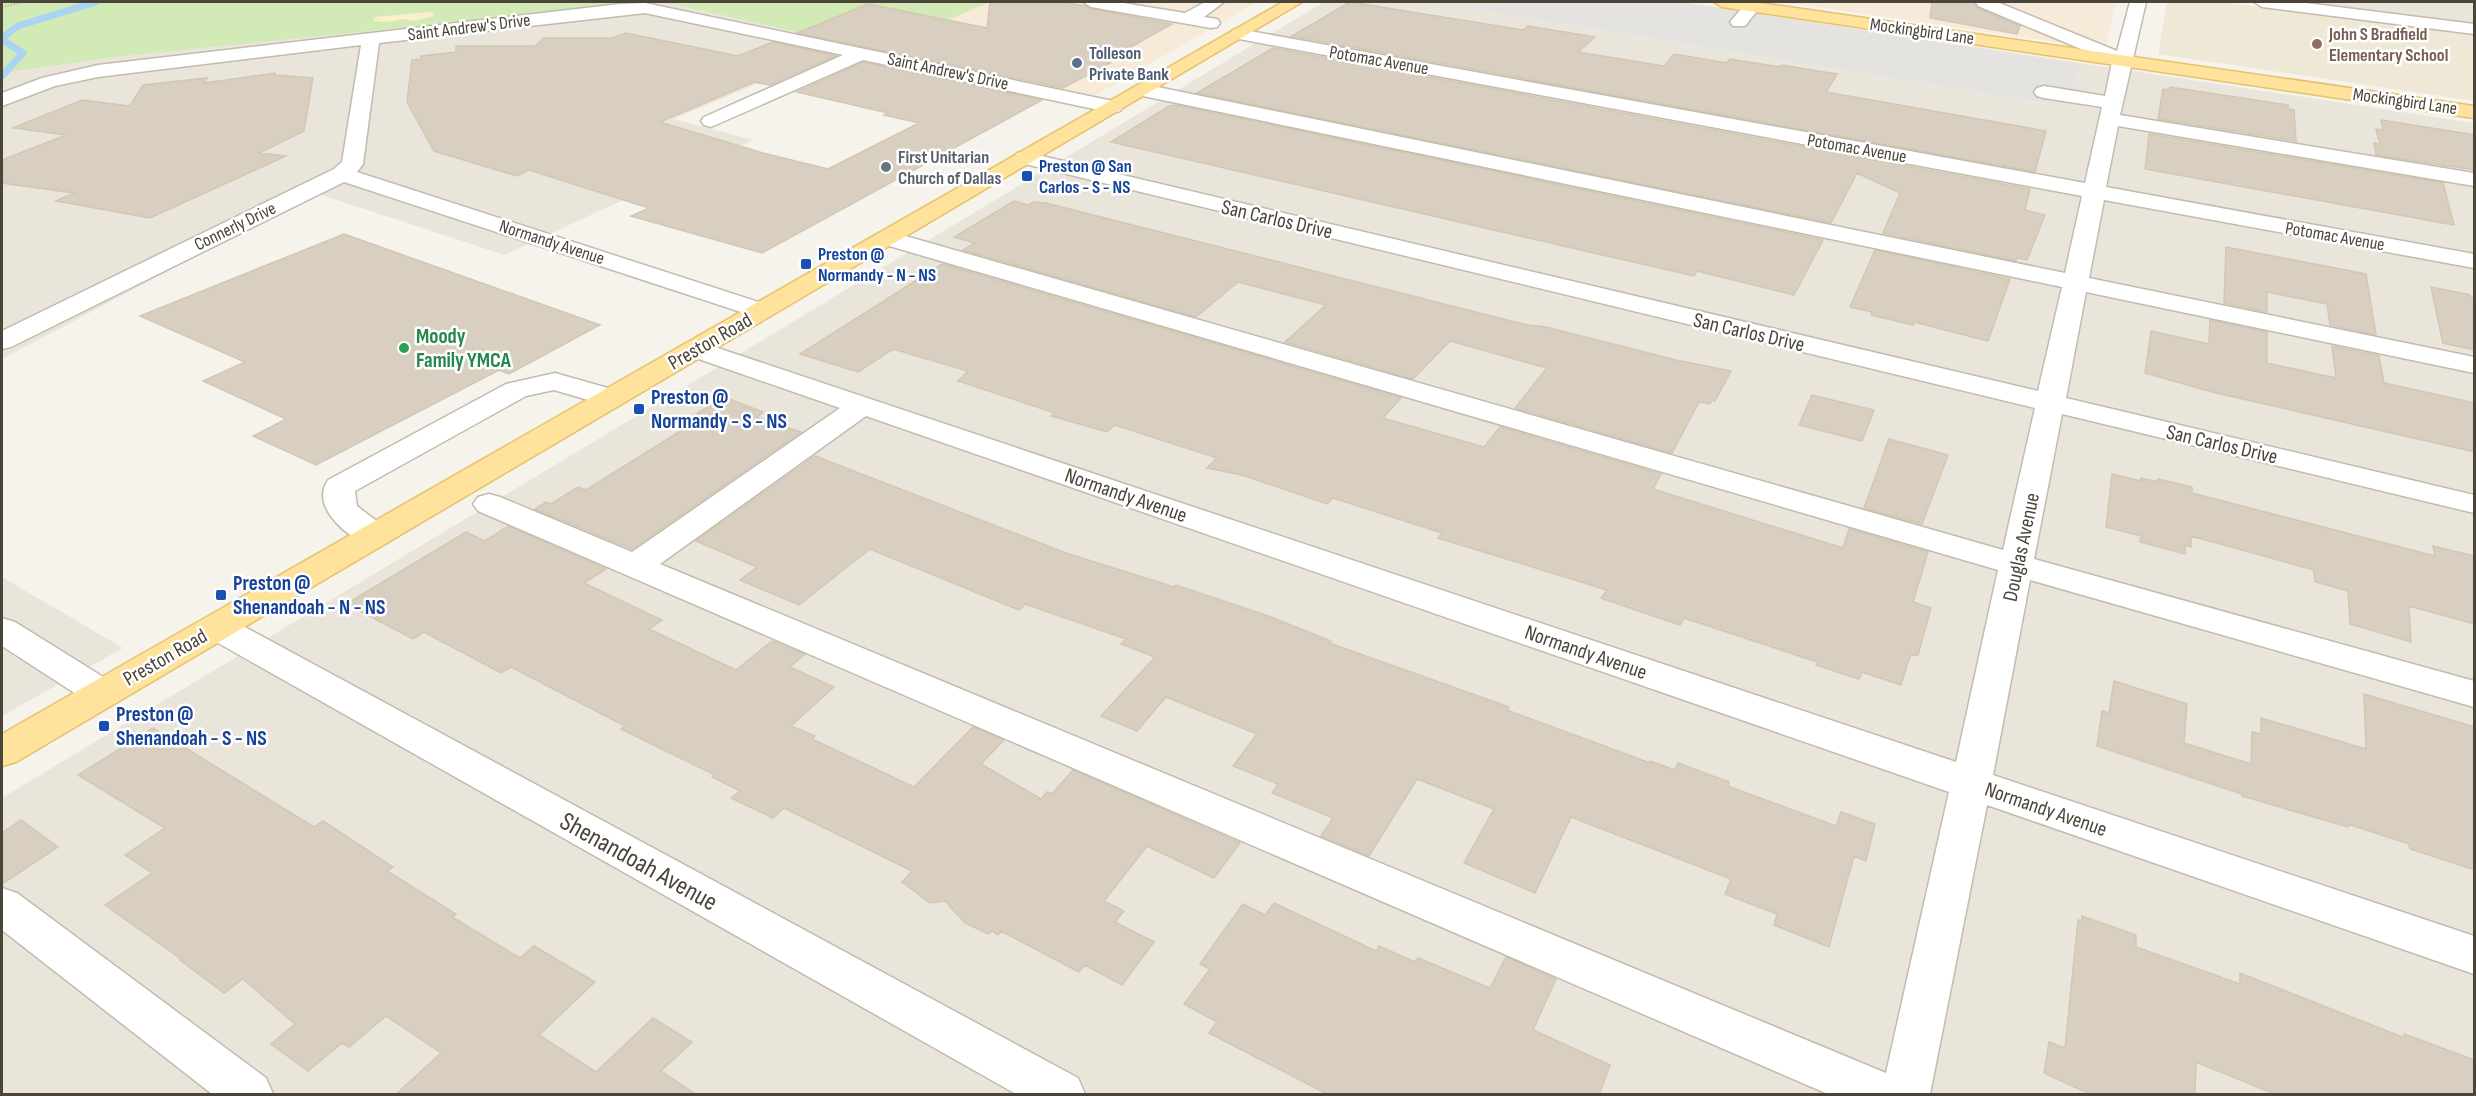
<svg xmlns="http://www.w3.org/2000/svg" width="2476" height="1096" font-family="'Sofia Sans Condensed',sans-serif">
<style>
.residential{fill:#eae5da}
.commercial{fill:#f7ead8}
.education{fill:#efe8d6}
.green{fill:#d2eab5}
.sand{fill:#f9efc9}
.parking{fill:#e5e3e0}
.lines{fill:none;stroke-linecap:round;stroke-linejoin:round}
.stream{stroke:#a9d4f2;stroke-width:7}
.building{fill:#d8cfc1;stroke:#d3c7b4;stroke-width:1.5}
.minor-casing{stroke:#c2bbae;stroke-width:3}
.major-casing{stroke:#e6c16a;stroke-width:3}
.path{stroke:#c4b79f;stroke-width:2;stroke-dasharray:1.5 1.5;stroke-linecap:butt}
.minor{fill:#fff;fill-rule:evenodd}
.major{fill:#ffe39c;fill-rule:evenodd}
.education-dot{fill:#8d6e63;stroke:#fff;stroke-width:2}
.service-dot{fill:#5c6f8a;stroke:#fff;stroke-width:2}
.worship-dot{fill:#6b7280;stroke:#fff;stroke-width:2}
.transit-dot{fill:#1a4fb4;stroke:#fff;stroke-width:2}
.leisure-dot{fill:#2e9e5b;stroke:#fff;stroke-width:2}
.labels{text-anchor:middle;stroke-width:5;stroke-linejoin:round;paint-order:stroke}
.far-street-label{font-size:18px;fill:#4b4439;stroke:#fff}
.far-education-label{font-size:18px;font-weight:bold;fill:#785e54;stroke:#fff;text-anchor:start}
.far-service-label{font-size:18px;font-weight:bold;fill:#4e5e75;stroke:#fff;text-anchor:start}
.far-worship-label{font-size:18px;font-weight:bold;fill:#5b616d;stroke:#fff;text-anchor:start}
.far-transit-label{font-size:18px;font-weight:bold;fill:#164399;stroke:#fff;text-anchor:start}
.street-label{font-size:21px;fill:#4b4439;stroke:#fff}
.leisure-label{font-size:21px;font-weight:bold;fill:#27864d;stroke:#fff;text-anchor:start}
.transit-label{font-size:21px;font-weight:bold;fill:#164399;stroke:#fff;text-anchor:start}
.near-street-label{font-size:26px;fill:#4b4439;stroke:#fff}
</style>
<rect width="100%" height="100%" fill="#f6f3ec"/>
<path class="residential" d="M 2,2 L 990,2 L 877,50 L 829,53 L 674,119 L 753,140 L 504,255 L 316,193 L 2,359 Z
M 1324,2 L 1427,2 L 2067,107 L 2080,63 L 2474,123 L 2474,1094 L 2,1094 L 2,798 Z
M 2293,2 L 2474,2 L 2474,24 Z
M 2,577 L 123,648 L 2,716 Z"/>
<path class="commercial" d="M 990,2 L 1257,2 L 1094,96 L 877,50 Z
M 1783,2 L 2116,2 L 2106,46 L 2069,44 Z"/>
<path class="education" d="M 2167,2 L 2221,2 L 2474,34 L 2474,101 L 2158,54 Z"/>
<path class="green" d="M 2,2 L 655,2 L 114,57 L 2,73 Z
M 665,2 L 990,2 L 877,50 Z"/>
<path class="sand" d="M 430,12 L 433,13 L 434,16 L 413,21 L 405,19 L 386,22 L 373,21 L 375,17 Z"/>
<path class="parking" d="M 1427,2 L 1682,2 L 2080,63 L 2068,107 Z"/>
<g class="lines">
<path class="stream" d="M 2,38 L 18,26 L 96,2
M 2,40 L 23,53 L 2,76"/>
</g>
<path class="building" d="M 990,2 L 1062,2 L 1085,6 L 1091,9 L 1172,24 L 1118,54 L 1122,55 L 1108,62 L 1110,63 L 1063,88 L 797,33 L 868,4 L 987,28 Z
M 1350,2 L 1523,30 L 1528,26 L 1595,37 L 1578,52 L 1664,66 L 1674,54 L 1727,63 L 1730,59 L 1780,67 L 1782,65 L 1837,74 L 1826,92 L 2046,131 L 2035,172 L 1292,36 Z
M 1932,2 L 1974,2 L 1977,8 L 2020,26 L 2017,34 L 1930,18 Z
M 626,33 L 738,56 L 773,42 L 836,56 L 770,85 L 754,82 L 660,122 L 763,153 L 828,169 L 919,123 L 884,115 L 888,113 L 797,92 L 863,62 L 1042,100 L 762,253 L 631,216 L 649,208 L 529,170 L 517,176 L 434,151 L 407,102 L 412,60 L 421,59 L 421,56 L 456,52 L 456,46 L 535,46 L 544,38 L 612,38 Z
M 1273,48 L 2030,189 L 2025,210 L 2045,215 L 2027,260 L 2017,258 L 2016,261 L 1883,233 L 1900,193 L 1857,173 L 1831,223 L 1197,93 Z
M 275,73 L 275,75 L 313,78 L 304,131 L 259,153 L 286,156 L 150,218 L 56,201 L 74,193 L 2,183 L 2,160 L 66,135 L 13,128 L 82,100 L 130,106 L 143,85 L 207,78 L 204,83 Z
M 2170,87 L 2288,105 L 2288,109 L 2294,110 L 2296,141 L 2158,119 L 2163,89 L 2170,90 Z
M 1176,105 L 1823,240 L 1794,295 L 1697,271 L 1694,276 L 1111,142 L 1169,106 Z
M 2381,120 L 2475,135 L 2475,170 L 2376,155 L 2374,143 L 2380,144 L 2376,129 L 2383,130 Z
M 2149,134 L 2443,183 L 2454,225 L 2145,169 Z
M 1014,201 L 1028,205 L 1034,202 L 1046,203 L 1527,325 L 1546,327 L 1676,360 L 1731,371 L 1715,401 L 1712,400 L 1710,404 L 1699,402 L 1672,453 L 1515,408 L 1547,368 L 1450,341 L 1413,379 L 1285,342 L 1326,305 L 1238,282 L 1196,317 L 963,250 L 975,243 L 954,237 Z
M 344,234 L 600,325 L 509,374 L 499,370 L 316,465 L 253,436 L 286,419 L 203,381 L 245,362 L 140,316 Z
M 2226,247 L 2366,274 L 2376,335 L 2330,325 L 2327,304 L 2267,292 L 2267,312 L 2224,303 Z
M 1875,250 L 2010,279 L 1988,341 L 1914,322 L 1913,325 L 1871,315 L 1872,312 L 1850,307 Z
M 942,264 L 1401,398 L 1383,418 L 1484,447 L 1500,427 L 1661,474 L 1653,489 L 1843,548 L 1849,529 L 1928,552 L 1913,602 L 1931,608 L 1918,655 L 1910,656 L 1901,685 L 1862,672 L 1859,679 L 1816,665 L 1817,662 L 1684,618 L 1680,625 L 1601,598 L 1607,590 L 1438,538 L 1442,533 L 1333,498 L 1327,504 L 1242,475 L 1207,468 L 1217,458 L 1115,425 L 1107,432 L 1051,416 L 1055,413 L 958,381 L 968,371 L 893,349 L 858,372 L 800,354 Z
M 2431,287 L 2470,295 L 2471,298 L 2475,299 L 2475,350 L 2443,343 Z
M 2210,320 L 2267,332 L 2267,363 L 2336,378 L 2332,346 L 2379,356 L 2384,383 L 2475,403 L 2475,452 L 2212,392 L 2145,373 L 2151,331 L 2209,344 Z
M 1812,395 L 1874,410 L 1862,441 L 1799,425 Z
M 724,397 L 763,412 L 757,417 L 801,432 L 632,549 L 535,509 L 546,502 L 551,504 L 578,487 L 586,490 L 695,422 L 688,419 Z
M 1889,439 L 1948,455 L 1922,524 L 1864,508 Z
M 815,456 L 1066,553 L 1174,587 L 1176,585 L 1271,617 L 1331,641 L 1329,643 L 1509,707 L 1507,710 L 1650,763 L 1650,761 L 1675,770 L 1678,763 L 1729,782 L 1728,786 L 1836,826 L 1841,812 L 1875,824 L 1866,861 L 1854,856 L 1829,947 L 1774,925 L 1777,914 L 1725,894 L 1731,879 L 1571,817 L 1535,893 L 1464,863 L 1494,809 L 1417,779 L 1369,856 L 1321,836 L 1333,818 L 1272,793 L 1278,784 L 1233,766 L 1257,734 L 1166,697 L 1137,731 L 1101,716 L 1155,657 L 1121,644 L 1126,639 L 1025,604 L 1019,610 L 870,549 L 799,605 L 740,580 L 757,567 L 696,541 Z
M 2112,474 L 2141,481 L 2141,478 L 2158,482 L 2158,479 L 2192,487 L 2192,493 L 2435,556 L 2433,546 L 2475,556 L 2475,624 L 2409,606 L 2411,642 L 2350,624 L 2348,591 L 2315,582 L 2314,570 L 2191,536 L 2191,547 L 2185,545 L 2185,554 L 2140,542 L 2141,536 L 2106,527 Z
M 508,526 L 606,569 L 584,583 L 662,620 L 649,629 L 736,670 L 772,641 L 805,654 L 790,667 L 834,687 L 791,726 L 815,736 L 812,739 L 914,787 L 973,727 L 1004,740 L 981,764 L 1041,799 L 1047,792 L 1052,794 L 1073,770 L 1240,843 L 1214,878 L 1147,846 L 1104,901 L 1124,911 L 1115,922 L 1154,942 L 1122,985 L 1085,965 L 1079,972 L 1001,931 L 998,935 L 992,931 L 988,934 L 965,923 L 945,901 L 930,903 L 902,882 L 912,871 L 784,808 L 773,818 L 731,798 L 740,791 L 712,777 L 715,775 L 621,729 L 625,726 L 511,667 L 501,673 L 424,632 L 413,639 L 346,604 L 466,532 L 485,541 Z
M 2114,681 L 2187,704 L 2184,743 L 2251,764 L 2252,732 L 2261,734 L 2261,718 L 2366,749 L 2364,694 L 2475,727 L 2475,870 L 2410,849 L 2409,844 L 2348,824 L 2348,827 L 2242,796 L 2242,794 L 2097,746 L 2102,711 L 2109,713 Z
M 153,728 L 314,827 L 323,821 L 393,867 L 387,871 L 456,914 L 452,917 L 520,958 L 534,946 L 595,982 L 539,1035 L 596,1072 L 653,1018 L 692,1042 L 661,1071 L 697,1095 L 395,1095 L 441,1053 L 386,1016 L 349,1047 L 342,1043 L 308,1071 L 271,1044 L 295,1024 L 243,979 L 224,993 L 180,960 L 181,959 L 105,905 L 152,873 L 125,855 L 165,828 L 78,775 Z
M 21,820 L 58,847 L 2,884 L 2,833 Z
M 1274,903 L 1376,951 L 1379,946 L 1415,962 L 1418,958 L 1490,988 L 1506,957 L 1556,979 L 1533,1030 L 1610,1065 L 1599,1095 L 1329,1095 L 1209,1033 L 1217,1022 L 1184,1004 L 1210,969 L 1200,964 L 1243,904 L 1265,915 Z
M 2082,916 L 2136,935 L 2136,947 L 2240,984 L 2240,973 L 2405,1038 L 2404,1034 L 2475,1060 L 2475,1095 L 2277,1095 L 2196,1062 L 2195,1095 L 2092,1095 L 2044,1073 L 2049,1042 L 2065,1048 L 2078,920 L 2082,921 Z"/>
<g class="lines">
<g class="minor-casing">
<path id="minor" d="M 1083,2 L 1117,2 L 1185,13 L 1205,2 L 1224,2 L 1204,17 L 1217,19 L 1220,23 L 1217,27 L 1211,28 L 1091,7 Z
M 1747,2 L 1755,2 L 1761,6 L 1745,26 L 1733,26 L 1730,22 Z
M 1976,2 L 1997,2 L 2117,51 L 2130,2 L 2146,2 L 2120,115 L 2474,173 L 2474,186 L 2118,126 L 2106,187 L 2474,254 L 2474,268 L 2104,200 L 2089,278 L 2474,357 L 2474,373 L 2086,292 L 2066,398 L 2474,495 L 2474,513 L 2062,414 L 2034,559 L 2474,681 L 2474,707 L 2030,580 L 1993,775 L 2474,936 L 2474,974 L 1987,805 L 1930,1094 L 1828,1094 L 478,511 L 473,504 L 478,497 L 489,494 L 500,497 L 632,552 L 840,408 L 687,355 L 683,349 L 687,343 L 697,341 L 1956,762 L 1998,570 L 879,243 L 875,238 L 879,233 L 887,231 L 895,233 L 2003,550 L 2035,408 L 1025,164 L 1017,163 L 1014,158 L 1017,153 L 1025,152 L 2038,391 L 2062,287 L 1143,96 L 1136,94 L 1133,90 L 1136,86 L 1143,84 L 2065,273 L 2082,196 L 1239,39 L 1233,38 L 1230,34 L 1233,30 L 1239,29 L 2085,183 L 2102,107 L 2044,98 L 2037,96 L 2034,92 L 2037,88 L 2044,86 L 2105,96 L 2112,62 L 1978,6 ZM 866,416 L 1949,792 L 1886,1073 L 660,564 Z
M 2254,2 L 2298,2 L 2474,24 L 2474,34 L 2262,7 Z
M 645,3 L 1113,101 L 1120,103 L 1123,107 L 1120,111 L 1113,113 L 863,60 L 711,127 L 704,125 L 701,121 L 704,117 L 843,55 L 645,13 L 379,43 L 363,164 L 357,172 L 771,306 L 775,311 L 771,316 L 762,319 L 753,316 L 344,182 L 11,347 L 2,349 L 2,331 L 334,169 L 342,162 L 361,45 L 98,77 L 55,86 L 2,106 L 2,93 L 42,78 L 98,65 L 620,4 Z
M 555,373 L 622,392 L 626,398 L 622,404 L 612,407 L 554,390 L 526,396 L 355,491 L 357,506 L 387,529 L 391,536 L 387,543 C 379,545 371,547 363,543 C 342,532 311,505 328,480 L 506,384 Z
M 217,615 L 230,619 L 1078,1078 L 1085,1094 L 1016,1094 L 204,635 L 199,627 L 204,619 Z
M 2,618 L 15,622 L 116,685 L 122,694 L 116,703 L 103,707 L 90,703 L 2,646 Z
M 2,888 L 17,893 L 266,1078 L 273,1094 L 212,1094 L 2,930 Z"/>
</g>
<g class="major-casing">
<path id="major" d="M 1283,2 L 1302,2 L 16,762 L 2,766 L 2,734 Z
M 1714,2 L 1753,2 L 2474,106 L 2474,118 L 1722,7 Z"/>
</g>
<path class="path" d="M 2,7 L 23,2"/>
<use href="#minor" class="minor"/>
<use href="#major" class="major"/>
</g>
<circle class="education-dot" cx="2317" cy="44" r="6"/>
<circle class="service-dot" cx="1077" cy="63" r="6"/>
<circle class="worship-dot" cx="886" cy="167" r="6"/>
<g class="transit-dot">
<rect x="1021" y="170" width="12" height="12" rx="3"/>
<rect x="800" y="258" width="12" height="12" rx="3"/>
<rect x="633" y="403" width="12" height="12" rx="3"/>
<rect x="215" y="589" width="12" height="12" rx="3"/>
<rect x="98" y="720" width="12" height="12" rx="3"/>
</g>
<circle class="leisure-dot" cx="404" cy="348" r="6"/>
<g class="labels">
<g class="far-street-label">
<text transform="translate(469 27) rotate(-7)" y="6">Saint Andrew's Drive</text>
<text transform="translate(1922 31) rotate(8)" y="6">Mockingbird Lane</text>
<text transform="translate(1379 60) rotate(10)" y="6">Potomac Avenue</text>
<text transform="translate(948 71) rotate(12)" y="6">Saint Andrew's Drive</text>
<text transform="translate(2405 101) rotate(8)" y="6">Mockingbird Lane</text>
<text transform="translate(1857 148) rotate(10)" y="6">Potomac Avenue</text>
<text transform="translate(235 226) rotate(-26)" y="6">Connerly Drive</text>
<text transform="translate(2335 236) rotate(10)" y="6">Potomac Avenue</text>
<text transform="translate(552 242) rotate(18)" y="6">Normandy Avenue</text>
</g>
<g class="far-education-label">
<text x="2329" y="40">John S Bradfield<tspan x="2329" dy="21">Elementary School</tspan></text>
</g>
<g class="far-service-label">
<text x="1089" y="59">Tolleson<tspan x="1089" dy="21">Private Bank</tspan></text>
</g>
<g class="far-worship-label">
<text x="898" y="163">First Unitarian<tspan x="898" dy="21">Church of Dallas</tspan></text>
</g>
<g class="far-transit-label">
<text x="1039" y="172">Preston @ San<tspan x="1039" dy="21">Carlos - S - NS</tspan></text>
<text x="818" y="260">Preston @<tspan x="818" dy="21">Normandy - N - NS</tspan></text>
</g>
<g class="street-label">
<text transform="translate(1277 219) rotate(13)" y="7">San Carlos Drive</text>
<text transform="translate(1749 332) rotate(13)" y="7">San Carlos Drive</text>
<text transform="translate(710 341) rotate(-30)" y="7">Preston Road</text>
<text transform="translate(2222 444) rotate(13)" y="7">San Carlos Drive</text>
<text transform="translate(1126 495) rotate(19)" y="7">Normandy Avenue</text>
<text transform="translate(2021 547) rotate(-78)" y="7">Douglas Avenue</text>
<text transform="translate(1586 652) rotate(19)" y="7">Normandy Avenue</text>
<text transform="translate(165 657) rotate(-30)" y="7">Preston Road</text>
<text transform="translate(2046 809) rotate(19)" y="7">Normandy Avenue</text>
</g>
<g class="leisure-label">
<text x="416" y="343">Moody<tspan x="416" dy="24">Family YMCA</tspan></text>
</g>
<g class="transit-label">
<text x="651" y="404">Preston @<tspan x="651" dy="24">Normandy - S - NS</tspan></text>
<text x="233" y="590">Preston @<tspan x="233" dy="24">Shenandoah - N - NS</tspan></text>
<text x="116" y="721">Preston @<tspan x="116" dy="24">Shenandoah - S - NS</tspan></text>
</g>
<g class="near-street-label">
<text transform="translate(639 861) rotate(29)" y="9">Shenandoah Avenue</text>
</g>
</g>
<rect width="2476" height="1096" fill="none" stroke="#4b4439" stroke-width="6"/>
</svg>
